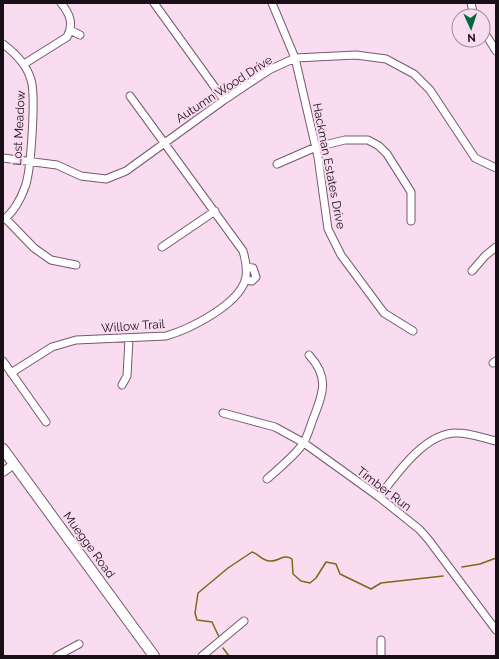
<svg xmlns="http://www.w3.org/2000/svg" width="499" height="659" font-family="Raleway,sans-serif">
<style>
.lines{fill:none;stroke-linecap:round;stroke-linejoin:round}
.stream{stroke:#7c6816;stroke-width:1.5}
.minor-casing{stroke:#77586f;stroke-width:9}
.tertiary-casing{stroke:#77586f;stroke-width:10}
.primary-casing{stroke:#77586f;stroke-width:12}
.minor{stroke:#fff;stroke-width:7}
.tertiary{stroke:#fff;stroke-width:8}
.primary{stroke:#fff;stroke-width:10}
.labels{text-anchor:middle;stroke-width:4;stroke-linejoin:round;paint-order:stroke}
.street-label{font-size:12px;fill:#1a0e17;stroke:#fadcf1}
</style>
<rect width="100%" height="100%" fill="#fadcf1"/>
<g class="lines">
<path class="stream" d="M 462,567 L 480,564 L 496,558
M 219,637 L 212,622 L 197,620 L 195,613 L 198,593 L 228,568 L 252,552 C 259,554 262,561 270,561 C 278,562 284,553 292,559 L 293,574 L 301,581 L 310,583 L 316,578 L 326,562 L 336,564 L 340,574 L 371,589 L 381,583 L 443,576
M 223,648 L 229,656"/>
<g class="minor-casing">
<path id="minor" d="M 154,3 L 224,100
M 272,3 L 295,58 L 318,157 L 328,229 L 341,255 L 384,313 L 413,331
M 471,3 L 474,16
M 70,30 L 80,35
M 483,30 L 496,51
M 3,44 C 15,53 27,65 31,80 C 36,95 31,172 25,187 C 21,199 13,213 3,220
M 24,64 L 67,37 C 74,24 70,14 61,3
M 3,158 L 57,165 L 81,176 L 106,179 L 126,171 L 224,100 L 269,70 L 295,58 L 356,55 L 386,59 L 414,74 L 430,90 L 475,158 L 496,168
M 277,164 L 316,147 L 345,140 L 368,140 L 379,146 L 387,154 L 411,192 L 411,221
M 5,218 L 34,248 L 51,260 L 76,265
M 162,247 L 215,211
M 472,271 L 485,256 L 496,247
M 245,280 L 252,281 L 256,277 L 253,268 L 246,267
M 3,361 L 46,422
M 493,363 L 496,361
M 11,373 L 52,347 L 76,340 L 166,336 C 190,329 236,306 245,281 C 248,271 246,261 243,251 L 130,96
M 122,385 L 127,376 L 129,339
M 223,413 L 275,427 L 304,443 L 379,497 L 419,529 L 428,539 L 496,630
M 267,479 C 277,470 298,453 304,442 C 308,435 310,427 313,419 C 323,393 330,378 309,355
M 379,497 C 396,475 425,432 457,433 C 470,433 483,438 496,441
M 57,656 L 79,644
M 202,656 L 244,621
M 381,656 L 381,640"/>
</g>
<g class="tertiary-casing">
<path id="tertiary" d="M 3,472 L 14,464"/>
</g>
<g class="primary-casing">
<path id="primary" d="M 3,449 L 154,656"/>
</g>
<use href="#minor" class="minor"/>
<use href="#tertiary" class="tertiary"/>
<use href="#primary" class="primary"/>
</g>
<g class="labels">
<g class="street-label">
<text transform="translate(224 89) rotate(-33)" y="4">Autumn Wood Drive</text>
<text transform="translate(19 128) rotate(-87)" y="4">Lost Meadow</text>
<text transform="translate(329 166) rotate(79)" y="4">Hackman Estates Drive</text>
<text transform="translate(133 326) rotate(-4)" y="4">Willow Trail</text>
<text transform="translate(384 489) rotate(37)" y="4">Timber Run</text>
<text transform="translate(89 545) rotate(54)" y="4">Muegge Road</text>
</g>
</g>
<rect width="499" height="659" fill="none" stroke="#1a0e17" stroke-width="8"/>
<g transform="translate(471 28) rotate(177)"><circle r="19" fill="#fadcf1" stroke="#a08a9a"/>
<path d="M0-3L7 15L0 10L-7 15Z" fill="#02683d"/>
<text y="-6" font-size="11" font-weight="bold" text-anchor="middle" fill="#1a0e17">N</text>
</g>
</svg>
